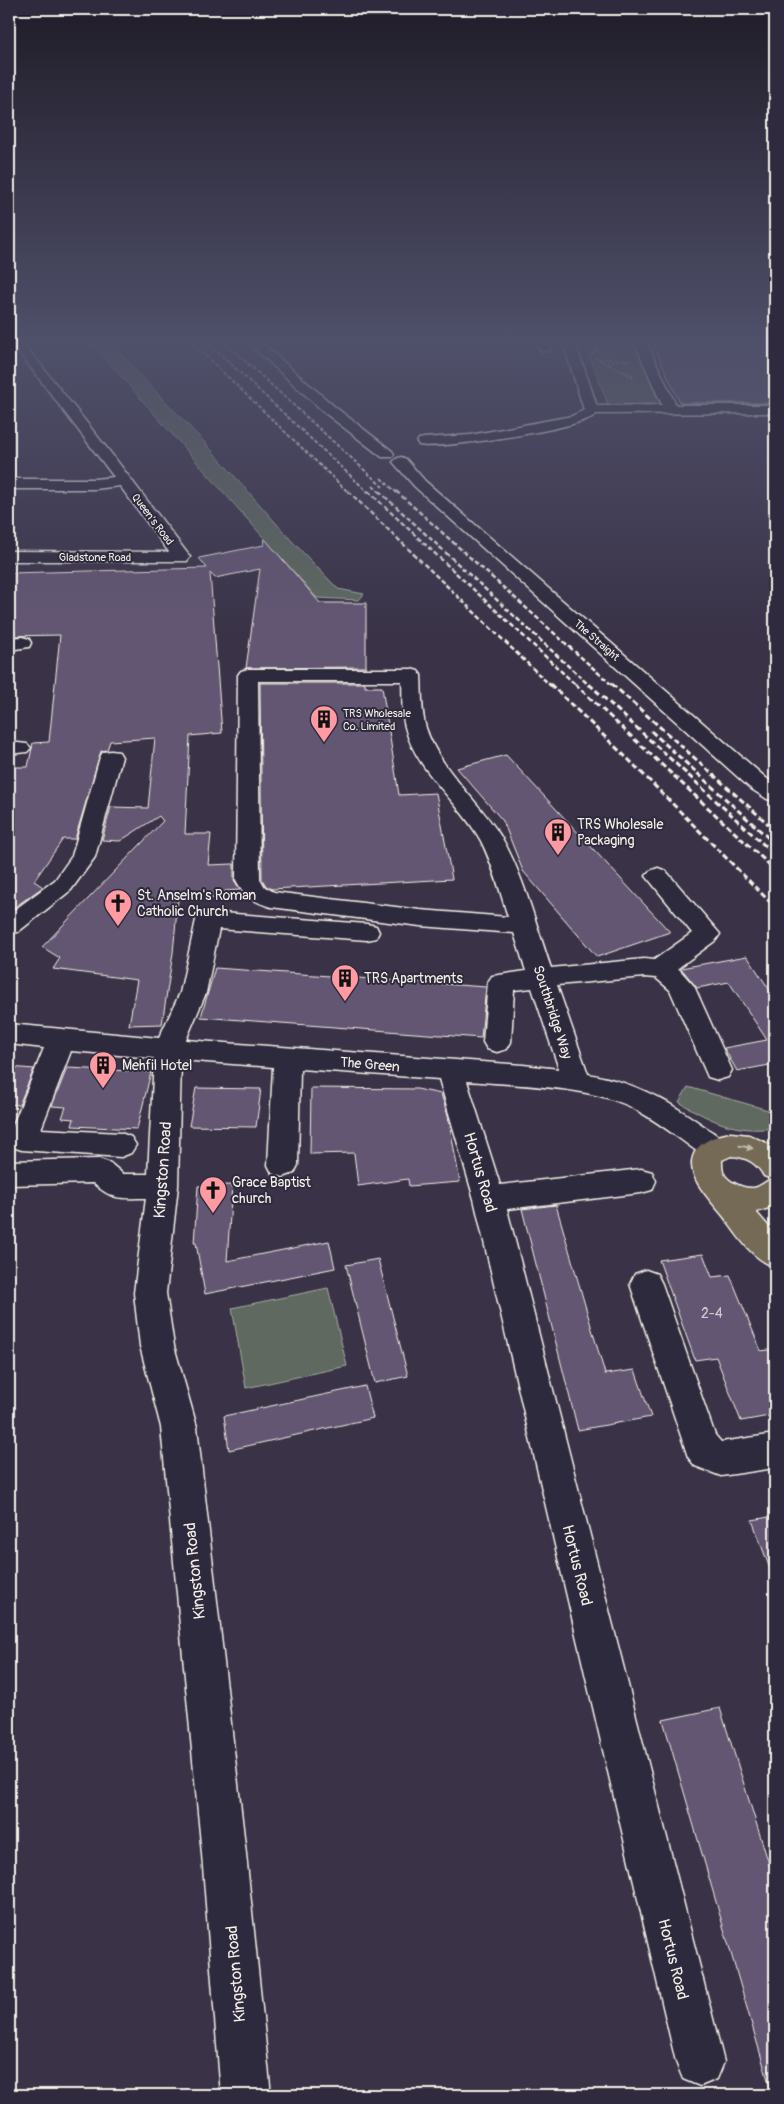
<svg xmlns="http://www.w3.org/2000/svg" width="784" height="2104" font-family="Pangolin,sans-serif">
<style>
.green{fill:#5e695e;stroke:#a9ada3}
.building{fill:#645672;stroke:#f4f1e8}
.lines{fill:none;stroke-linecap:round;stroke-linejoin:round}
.minor-casing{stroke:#f4f1e8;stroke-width:3}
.major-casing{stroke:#f4f1e8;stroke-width:3}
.path{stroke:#f4f1e8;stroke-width:2;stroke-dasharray:2 2;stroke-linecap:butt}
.minor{fill:#2f2a3d;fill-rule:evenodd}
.major{fill:#756a55;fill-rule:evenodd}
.rail-far2{stroke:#f4f1e8;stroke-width:2;stroke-dasharray:4 2;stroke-linecap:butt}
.rail-far1{stroke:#f4f1e8;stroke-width:2.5;stroke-dasharray:5 2.5;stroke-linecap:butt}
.rail{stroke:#f4f1e8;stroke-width:3;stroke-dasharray:6 3;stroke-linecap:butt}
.oneway{fill:#c1bbad}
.labels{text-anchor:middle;stroke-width:4;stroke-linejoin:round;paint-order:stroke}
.far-street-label{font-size:11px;fill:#f4f1e8;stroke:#2f2a3d}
.far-poi-label{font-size:11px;fill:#f4f1e8;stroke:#2f2a3d;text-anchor:start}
.poi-label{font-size:14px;fill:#f4f1e8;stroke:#2f2a3d;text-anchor:start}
.street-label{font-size:14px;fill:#f4f1e8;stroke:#2f2a3d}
.near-number-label{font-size:14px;fill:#d0caca}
.near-street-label{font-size:16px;fill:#f4f1e8;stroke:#2f2a3d}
</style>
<rect width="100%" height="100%" fill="#3a3348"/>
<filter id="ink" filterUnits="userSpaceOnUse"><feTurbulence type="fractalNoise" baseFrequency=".02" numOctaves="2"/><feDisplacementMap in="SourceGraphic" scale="10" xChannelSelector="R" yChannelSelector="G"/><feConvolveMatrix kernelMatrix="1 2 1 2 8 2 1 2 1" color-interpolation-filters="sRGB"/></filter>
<g filter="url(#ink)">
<path class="green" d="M 88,339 L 106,339 L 206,444 L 291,540 L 338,589 L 364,594 L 359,600 L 317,598 Z
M 583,339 L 631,339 L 664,407 L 609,407 Z
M 688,1087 L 775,1112 L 775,1128 C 735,1133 713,1122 679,1102 Z
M 328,1288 L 347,1366 L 246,1388 L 232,1308 Z"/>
<path class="building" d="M 747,339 L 775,339 L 775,403 L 680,403 L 652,342 L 749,341 Z
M 265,539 L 320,603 L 366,603 L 366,667 L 246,668 L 260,569 L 215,578 L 210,573 L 222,733 L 190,736 L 185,834 L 211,834 L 208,865 L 234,864 L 234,880 L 240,890 L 225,891 L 225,898 L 178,899 L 173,953 L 162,1024 L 129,1025 L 137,980 L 53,969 L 60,958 L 42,947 L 163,821 L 159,816 L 120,841 L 102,840 L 111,807 L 148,808 L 155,738 L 110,741 L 107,750 L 101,751 L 75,839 L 63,839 L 34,881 L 43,887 L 9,911 L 9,767 L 28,767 L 33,743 L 49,742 L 60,635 L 9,636 L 9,573 L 207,568 L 199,558 L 264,545 Z
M 260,683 L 365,683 L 365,687 L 382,687 L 399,795 L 436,793 L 452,879 L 272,889 L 266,886 L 262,879 Z
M 506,755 L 670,932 L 597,957 L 523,871 L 503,821 L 457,768 Z
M 747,956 L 775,998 L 775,1064 L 737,1071 L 724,1048 L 767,1040 L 729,982 L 697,988 L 681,968 Z
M 215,968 L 486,987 L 481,1038 L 201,1017 Z
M 9,1067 L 34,1069 L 19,1105 L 9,1104 Z
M 67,1068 L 151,1072 L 137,1129 L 72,1126 L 74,1119 L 62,1118 L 66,1107 L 52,1106 Z
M 196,1088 L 261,1089 L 256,1127 L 189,1126 Z
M 311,1088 L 417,1089 L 441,1094 L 448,1116 L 460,1182 L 409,1186 L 408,1179 L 358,1186 L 354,1153 L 310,1154 Z
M 232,1185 L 227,1261 L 329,1241 L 335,1268 L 205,1294 L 196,1243 L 194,1243 L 198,1186 Z
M 556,1205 L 605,1374 L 635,1370 L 651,1417 L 578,1430 L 522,1209 Z
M 703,1254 L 712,1277 L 730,1275 L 761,1351 L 775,1349 L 775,1415 L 741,1421 L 716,1357 L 695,1360 L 659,1260 Z
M 378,1259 L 408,1376 L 375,1383 L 346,1265 Z
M 365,1386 L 373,1418 L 229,1450 L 224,1416 Z
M 775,1516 L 775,1577 L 773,1577 L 752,1520 Z
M 720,1708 L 775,1883 L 775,2087 L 770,2087 L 663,1720 Z"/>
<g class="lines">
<g class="minor-casing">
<path id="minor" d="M 9,339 L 20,339 L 117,461 L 187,553 L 190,557 L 187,561 L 9,561 L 9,551 L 169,552 L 120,486 L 95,489 L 9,489 L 9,479 L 95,479 L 114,477 Z
M 244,339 L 257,339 L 335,407 L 392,451 L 394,454 L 392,457 L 382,457 L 325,413 Z
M 535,339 L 547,339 L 551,348 L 549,351 L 541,351 Z
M 562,339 L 574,339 L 597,406 L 662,405 L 633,339 L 645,339 L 676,405 L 775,405 L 775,413 L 596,414 C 586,428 439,450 419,445 L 417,442 L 419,439 L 424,438 L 470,435 L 572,416 L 584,410 Z
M 401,457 L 406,459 L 425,481 L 766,778 L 775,784 L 775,801 L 767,799 L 750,788 L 415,487 L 393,462 L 396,459 Z
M 22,637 L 29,639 L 31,643 L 29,647 L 9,650 L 9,638 Z
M 248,669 L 411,669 L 418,671 L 421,675 C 422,692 421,712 426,728 C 440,771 480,801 503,840 C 524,877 537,928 551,968 L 644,959 L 654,960 L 692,933 L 646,876 L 650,871 L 658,868 L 666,871 L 720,934 L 716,940 L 678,968 L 694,986 L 732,1070 L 728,1077 L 718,1080 L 708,1077 L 670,990 L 656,978 L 644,977 L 557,985 L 588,1074 C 645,1084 679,1108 725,1141 L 730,1149 L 725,1157 L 715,1161 L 705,1157 C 680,1139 656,1120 629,1106 C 585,1086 516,1085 467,1081 L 500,1185 L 641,1169 L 652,1172 L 656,1181 L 652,1190 L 641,1193 L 507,1209 L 724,2062 L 717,2079 L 700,2086 L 683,2079 L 676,2062 L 474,1199 L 439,1079 L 300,1069 L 298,1165 L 294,1173 L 283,1177 L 272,1173 L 268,1165 L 273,1067 L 181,1060 L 178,1186 L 166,1293 L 174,1346 L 197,1427 L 246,1854 L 271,2095 L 221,2095 L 202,1854 L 161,1427 L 140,1346 L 134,1293 L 146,1198 C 120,1198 114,1201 93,1183 L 9,1185 L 9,1161 L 99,1159 L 110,1163 L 123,1174 L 148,1174 L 154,1058 L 71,1051 L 41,1129 L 121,1133 L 131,1137 L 136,1145 L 131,1153 L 121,1157 L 22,1150 L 12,1147 L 9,1135 L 44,1048 L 9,1044 L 9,1024 L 159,1038 L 180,993 L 196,920 L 199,914 L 208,912 L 367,924 L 376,926 L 379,932 L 376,938 L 367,940 L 219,929 L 206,993 L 186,1040 L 523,1065 L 559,1069 L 532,988 L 514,990 L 511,1042 L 507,1049 L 497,1052 L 487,1049 L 483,1042 L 488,982 L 492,976 L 526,971 L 514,933 L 420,926 L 271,907 C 254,902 244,896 236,880 L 238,675 L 241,671 ZM 258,681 L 402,681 C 403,695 401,713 405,727 C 416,772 459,801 481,841 C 493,865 500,891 508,917 L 420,910 L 274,892 L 265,887 L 260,880 Z
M 9,742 L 27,744 L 31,748 L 27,752 L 9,754 Z
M 111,751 L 119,752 L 122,757 L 95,857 L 71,890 L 18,932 L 9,934 L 9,914 L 55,880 L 72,856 L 100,757 L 103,752 Z
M 646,1270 L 657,1274 L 662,1284 L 715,1435 L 721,1442 L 775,1434 L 775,1468 L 721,1476 L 695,1466 L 688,1457 L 630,1284 L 635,1274 Z"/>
</g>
<g class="major-casing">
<path id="major" d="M 731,1133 L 749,1135 L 775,1147 L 775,1206 L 756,1212 L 775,1234 L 775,1267 C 752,1259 738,1236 724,1217 C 717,1208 709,1200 703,1191 C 679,1159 697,1138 731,1133 ZM 731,1156 C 747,1157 757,1163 764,1176 L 772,1179 C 766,1181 760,1187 754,1188 C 744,1189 727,1182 723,1172 C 722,1169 722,1164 722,1160 Z"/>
</g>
<path class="path" d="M 593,355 L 604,339
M 595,358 L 635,377
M 600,359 L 629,360"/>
<use href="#minor" class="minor"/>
<use href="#major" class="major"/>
<path class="rail-far2" d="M 188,339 L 349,493
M 204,339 L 369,493
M 221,339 L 383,487
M 381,478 L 397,493
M 373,486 L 380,493"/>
<path class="rail-far1" d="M 348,491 L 551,686
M 368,491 L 577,686
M 379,491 L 590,686
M 396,491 L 613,686"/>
<path class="rail" d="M 550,684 L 629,760 L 775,907
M 575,684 L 775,870
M 589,684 L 775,855
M 612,684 L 775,830
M 651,731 L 775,844"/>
</g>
<defs><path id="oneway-solid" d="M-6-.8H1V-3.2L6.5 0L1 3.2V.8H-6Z" transform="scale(1.25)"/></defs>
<use class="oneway" href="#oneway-solid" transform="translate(746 1147) rotate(12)"/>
</g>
<linearGradient id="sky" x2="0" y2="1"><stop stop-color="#201c28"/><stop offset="0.54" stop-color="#4f506a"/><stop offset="1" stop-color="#4f506a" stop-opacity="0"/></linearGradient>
<rect width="784" height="633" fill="url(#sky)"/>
<defs>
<g id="building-pin" transform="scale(1.4375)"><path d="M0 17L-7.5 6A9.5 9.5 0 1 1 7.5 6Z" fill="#ff9aa2" stroke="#2f2a3d"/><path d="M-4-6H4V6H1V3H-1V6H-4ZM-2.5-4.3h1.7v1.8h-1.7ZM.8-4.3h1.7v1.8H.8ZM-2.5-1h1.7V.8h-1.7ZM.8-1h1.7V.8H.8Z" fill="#111"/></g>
<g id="church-pin" transform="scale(1.4375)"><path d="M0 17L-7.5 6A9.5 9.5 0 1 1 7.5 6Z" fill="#ff9aa2" stroke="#2f2a3d"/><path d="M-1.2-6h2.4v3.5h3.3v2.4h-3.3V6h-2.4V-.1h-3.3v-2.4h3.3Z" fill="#111"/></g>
</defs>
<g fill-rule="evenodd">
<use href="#building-pin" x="324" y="719"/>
<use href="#building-pin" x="558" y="832"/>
<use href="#church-pin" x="118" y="903"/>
<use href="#building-pin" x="345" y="978"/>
<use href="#building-pin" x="103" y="1065"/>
<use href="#church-pin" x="213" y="1190"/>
</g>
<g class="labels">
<g class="far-street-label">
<text transform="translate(153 519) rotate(53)" y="4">Queen's Road</text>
<text x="95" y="561">Gladstone Road</text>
<text transform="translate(597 640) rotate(41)" y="4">The Straight</text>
</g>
<g class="far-poi-label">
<text x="343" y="717">TRS Wholesale<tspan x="343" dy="13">Co. Limited</tspan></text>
</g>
<g class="poi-label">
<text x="577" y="829">TRS Wholesale<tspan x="577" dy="16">Packaging</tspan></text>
<text x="137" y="900">St. Anselm's Roman<tspan x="137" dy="16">Catholic Church</tspan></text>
<text x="364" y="983">TRS Apartments</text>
<text x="122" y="1070">Mehfil Hotel</text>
<text x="232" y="1187">Grace Baptist<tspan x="232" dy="16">church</tspan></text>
</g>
<g class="street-label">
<text transform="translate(553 1012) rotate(72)" y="5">Southbridge Way</text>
<text transform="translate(370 1064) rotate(5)" y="5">The Green</text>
</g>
<g class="near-number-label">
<text x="712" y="1318">2-4</text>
</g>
<g class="near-street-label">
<text transform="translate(162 1170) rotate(-86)" y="6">Kingston Road</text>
<text transform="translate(481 1172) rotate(74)" y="6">Hortus Road</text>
<text transform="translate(578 1565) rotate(76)" y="6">Hortus Road</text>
<text transform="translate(194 1571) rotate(-96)" y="6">Kingston Road</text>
<text transform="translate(674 1959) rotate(76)" y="6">Hortus Road</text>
<text transform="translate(235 1974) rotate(-95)" y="6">Kingston Road</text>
</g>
</g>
<rect width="784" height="2104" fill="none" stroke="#2f2a3d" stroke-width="30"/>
<rect x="15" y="15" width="754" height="2074" fill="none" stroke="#f4f1e8" stroke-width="2" filter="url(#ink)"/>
</svg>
